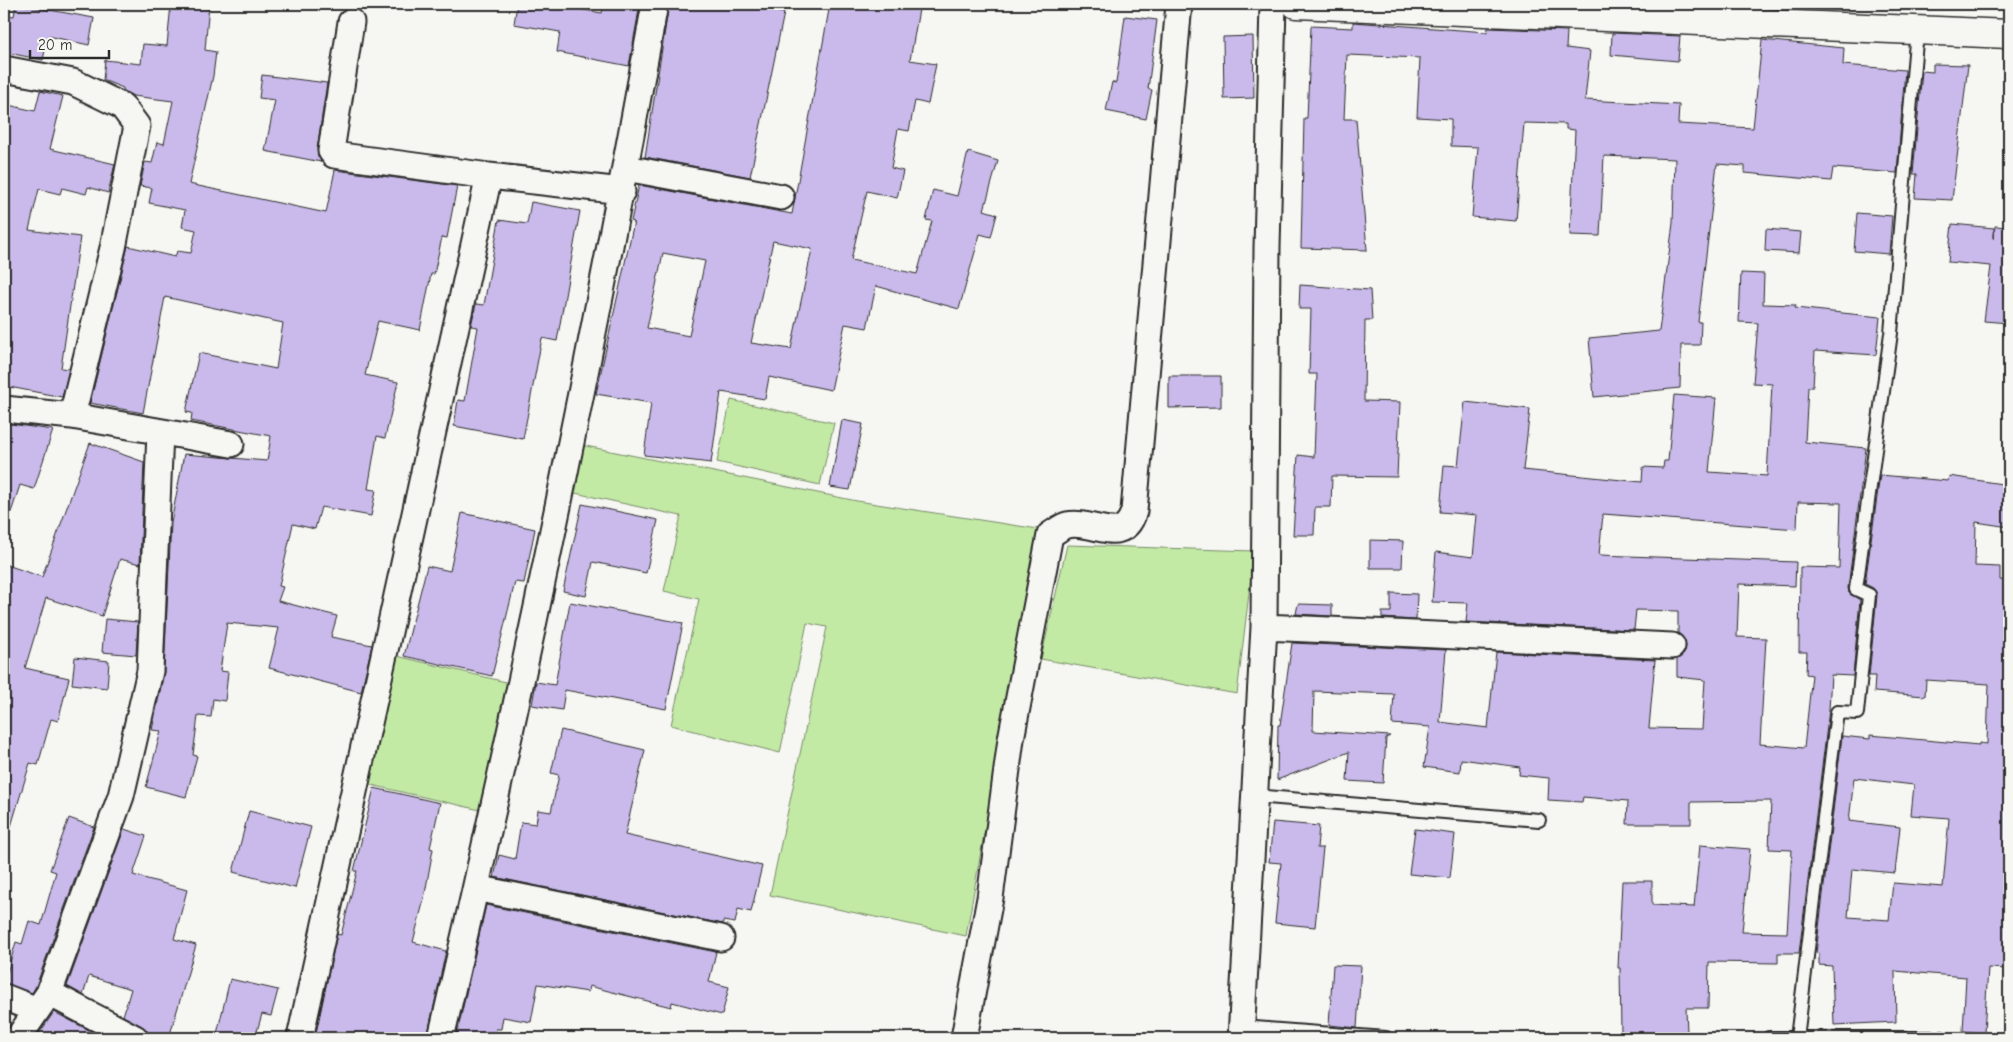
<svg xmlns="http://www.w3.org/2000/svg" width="2013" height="1042" font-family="'Comic Neue',sans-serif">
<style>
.green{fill:#c3eaa5;stroke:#778a68}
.building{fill:#c9baeb;stroke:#2b2b2b;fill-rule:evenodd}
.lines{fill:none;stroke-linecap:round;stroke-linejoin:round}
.service-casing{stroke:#2b2b2b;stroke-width:16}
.minor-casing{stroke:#2b2b2b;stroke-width:29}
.tertiary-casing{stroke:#2b2b2b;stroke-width:31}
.service{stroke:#f6f6f2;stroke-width:12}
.minor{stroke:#f6f6f2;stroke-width:25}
.tertiary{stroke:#f6f6f2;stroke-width:28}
</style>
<rect width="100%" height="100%" fill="#f6f6f2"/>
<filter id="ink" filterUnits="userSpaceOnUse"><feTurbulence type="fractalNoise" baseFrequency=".02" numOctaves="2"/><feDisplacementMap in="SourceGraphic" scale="10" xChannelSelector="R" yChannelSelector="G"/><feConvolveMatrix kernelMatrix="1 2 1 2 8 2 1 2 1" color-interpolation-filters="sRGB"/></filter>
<g filter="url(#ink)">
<path class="green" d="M 731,400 L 834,423 L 820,485 L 717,462 Z
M 576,444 L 857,501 L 1038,529 L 966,936 L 770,895 L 827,627 L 807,623 L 780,753 L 671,725 L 699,599 L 664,591 L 681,516 L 566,491 Z
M 1067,545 L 1254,551 L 1237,694 L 1041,659 Z
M 397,656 L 510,683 L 480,810 L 367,784 Z"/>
<path class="building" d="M 16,4 L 94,18 L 89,45 L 48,36 L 43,60 L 4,52 L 4,15 L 14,16 Z
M 171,4 L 209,4 L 205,50 L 216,52 L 213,76 L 189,184 L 326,213 L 335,170 L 457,186 L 447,238 L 442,237 L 434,274 L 431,274 L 420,330 L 378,321 L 365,375 L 398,382 L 385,438 L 377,436 L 368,489 L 376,490 L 371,516 L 321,507 L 315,529 L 293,524 L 279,586 L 283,587 L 278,601 L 337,616 L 331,637 L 372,645 L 361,692 L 269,668 L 279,628 L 227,623 L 220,671 L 228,672 L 225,701 L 213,699 L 211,717 L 198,716 L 193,755 L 197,756 L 186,797 L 146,787 L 161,731 L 152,730 L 164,672 L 171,523 L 184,454 L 267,461 L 271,436 L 191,421 L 192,413 L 186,412 L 199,353 L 276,369 L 283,323 L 165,297 L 143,413 L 90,403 L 128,246 L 175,257 L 177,251 L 191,253 L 196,230 L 182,227 L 185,210 L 149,203 L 152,188 L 140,186 L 145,162 L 152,163 L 157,142 L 164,144 L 173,101 L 133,96 L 123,90 L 123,88 L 103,80 L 105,60 L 141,64 L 143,44 L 167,46 Z
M 517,4 L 547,4 L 602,13 L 604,4 L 640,4 L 629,66 L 557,52 L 560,32 L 514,24 Z
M 669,4 L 739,4 L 784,13 L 750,177 L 645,157 Z
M 830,4 L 920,4 L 910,60 L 936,64 L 928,104 L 915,101 L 909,131 L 898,129 L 891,168 L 903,171 L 897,198 L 867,191 L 851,260 L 917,274 L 932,221 L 926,220 L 933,190 L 957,196 L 968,152 L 998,161 L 984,210 L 997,214 L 991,237 L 980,234 L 959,309 L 876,286 L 867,328 L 845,324 L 831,390 L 769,377 L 765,399 L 721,392 L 711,463 L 644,455 L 651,403 L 596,394 L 634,222 L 631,221 L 639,185 L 792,214 ZM 773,241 L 812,249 L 791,349 L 751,343 ZM 663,253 L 705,261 L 689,336 L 647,328 Z
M 1125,16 L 1157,20 L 1148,89 L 1152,90 L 1146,119 L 1106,111 L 1112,82 L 1116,83 Z
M 1353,22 L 1487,32 L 1488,28 L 1567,31 L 1566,48 L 1590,51 L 1585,100 L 1679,105 L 1678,124 L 1753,128 L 1762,40 L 1844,48 L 1843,65 L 1905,70 L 1897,173 L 1833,168 L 1831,181 L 1745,173 L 1745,166 L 1717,164 L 1698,322 L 1701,322 L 1700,345 L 1681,345 L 1680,388 L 1594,397 L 1589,338 L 1659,331 L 1673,223 L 1675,159 L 1604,156 L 1600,236 L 1570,235 L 1575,130 L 1566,129 L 1566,124 L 1524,123 L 1516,221 L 1472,217 L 1478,147 L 1451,146 L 1451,119 L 1417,117 L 1420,58 L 1347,55 L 1344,119 L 1356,119 L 1367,250 L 1301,248 L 1304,118 L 1307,118 L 1311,26 L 1353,28 Z
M 1612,33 L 1680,36 L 1678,61 L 1611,55 Z
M 1253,36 L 1254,98 L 1224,99 L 1223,37 Z
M 1933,64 L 1968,65 L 1952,200 L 1915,198 L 1917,174 L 1913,174 L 1922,71 L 1933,72 Z
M 262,75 L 327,83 L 317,149 L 321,162 L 265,151 L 275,100 L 259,98 Z
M 40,91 L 63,96 L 50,149 L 115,164 L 108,193 L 88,187 L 86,194 L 62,188 L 60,194 L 39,189 L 29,230 L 80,237 L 61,368 L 69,369 L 62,397 L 4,386 L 4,104 L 35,111 Z
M 531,202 L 580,211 L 557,341 L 542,338 L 523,439 L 454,426 L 458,400 L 465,401 L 478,327 L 471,326 L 476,304 L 484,305 L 499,220 L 527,224 Z
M 1857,213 L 1892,216 L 1889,254 L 1854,251 Z
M 1952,224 L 1994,228 L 1994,239 L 1995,226 L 2009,227 L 2009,323 L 1984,321 L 1991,266 L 1948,262 Z
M 1766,229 L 1801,232 L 1799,253 L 1765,251 Z
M 1741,273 L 1764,274 L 1763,304 L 1796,305 L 1795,308 L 1880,317 L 1876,355 L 1815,351 L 1813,387 L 1808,387 L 1805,442 L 1866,448 L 1848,588 L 1849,593 L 1860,600 L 1853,676 L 1831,675 L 1829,710 L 1799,953 L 1778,953 L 1778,963 L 1709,962 L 1708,1008 L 1686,1008 L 1687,1032 L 1621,1033 L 1620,968 L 1618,968 L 1622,881 L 1652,881 L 1652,905 L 1694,907 L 1700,845 L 1750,849 L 1742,932 L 1787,933 L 1792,850 L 1769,849 L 1771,801 L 1691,802 L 1691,824 L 1627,824 L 1628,801 L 1583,797 L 1582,802 L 1548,800 L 1549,778 L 1519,775 L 1520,767 L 1461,759 L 1460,772 L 1424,767 L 1430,727 L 1392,724 L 1394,694 L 1314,691 L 1313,731 L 1390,736 L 1386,738 L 1383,783 L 1347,781 L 1349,752 L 1277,780 L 1278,725 L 1280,725 L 1292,643 L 1446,650 L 1440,722 L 1488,728 L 1496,652 L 1655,660 L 1649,728 L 1702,729 L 1705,680 L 1677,677 L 1677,659 L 1684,654 L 1686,646 L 1684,639 L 1678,633 L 1678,611 L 1636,610 L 1634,630 L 1466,622 L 1468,603 L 1432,602 L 1436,552 L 1473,557 L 1477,515 L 1440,512 L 1444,465 L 1458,466 L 1465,402 L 1530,409 L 1523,470 L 1642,482 L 1643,467 L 1663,468 L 1664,461 L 1668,461 L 1674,395 L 1716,398 L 1709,472 L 1767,476 L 1772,384 L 1753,383 L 1758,323 L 1739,322 ZM 1798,502 L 1841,503 L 1839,568 L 1800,567 L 1799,652 L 1807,652 L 1806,674 L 1812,675 L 1804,748 L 1760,744 L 1766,638 L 1737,637 L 1739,584 L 1795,586 L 1796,562 L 1599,555 L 1603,514 L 1797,529 Z
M 1300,285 L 1370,290 L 1372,320 L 1365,320 L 1364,401 L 1400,402 L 1397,477 L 1332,476 L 1331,507 L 1315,507 L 1314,535 L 1293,535 L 1298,455 L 1314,457 L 1317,374 L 1309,374 L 1311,309 L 1299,309 Z
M 1169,376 L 1221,376 L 1221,407 L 1169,408 Z
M 842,420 L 863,424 L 850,490 L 830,487 Z
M 4,423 L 53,430 L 34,489 L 20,485 L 8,522 L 4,522 Z
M 90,443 L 144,462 L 140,564 L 120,559 L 102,616 L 46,598 L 25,668 L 69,678 L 58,721 L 51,719 L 38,765 L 30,763 L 9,833 L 4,833 L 4,564 L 42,577 Z
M 1880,475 L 1948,481 L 1949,476 L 2009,485 L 2009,527 L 1976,522 L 1975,566 L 2000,567 L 2000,580 L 2009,581 L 2009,969 L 1988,968 L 1984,1033 L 1963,1031 L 1966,977 L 1895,971 L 1896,1022 L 1834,1025 L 1832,966 L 1819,965 L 1819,954 L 1816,953 L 1842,736 L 1870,739 L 1870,735 L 1979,745 L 1979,743 L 1987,744 L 1989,684 L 1926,680 L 1925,696 L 1874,692 L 1875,676 L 1869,676 L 1877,595 L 1873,588 L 1865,584 ZM 1854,778 L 1914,785 L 1911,815 L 1949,818 L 1943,887 L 1893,883 L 1889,920 L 1848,917 L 1852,869 L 1895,873 L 1900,827 L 1849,821 Z
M 582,504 L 658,520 L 646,573 L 593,562 L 586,596 L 563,591 Z
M 462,513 L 535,529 L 524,583 L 515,582 L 492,676 L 404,656 L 427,566 L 450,571 Z
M 1370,540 L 1403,541 L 1402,568 L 1370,568 Z
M 1391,593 L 1417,594 L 1416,620 L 1382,618 L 1382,612 L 1391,612 Z
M 570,602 L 683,623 L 666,709 L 565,690 L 562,710 L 532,705 L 536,682 L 555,685 Z
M 1298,604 L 1332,605 L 1332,616 L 1296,614 Z
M 105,619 L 138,622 L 136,655 L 102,652 Z
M 75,657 L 109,661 L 107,688 L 72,684 Z
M 561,730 L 645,750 L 625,835 L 762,866 L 751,912 L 738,909 L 735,923 L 723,921 L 723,924 L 494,877 L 499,855 L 515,859 L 521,822 L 536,824 L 538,810 L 551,812 L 559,775 L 551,773 Z
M 374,788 L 440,803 L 430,848 L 433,849 L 424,899 L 413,942 L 446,951 L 427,1038 L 315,1038 L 337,934 L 341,935 L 357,871 L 354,871 Z
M 249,811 L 311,827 L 295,888 L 233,872 Z
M 69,818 L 94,827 L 36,986 L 32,993 L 4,983 L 16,942 L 22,944 L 29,921 L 41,925 L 56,872 L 50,870 Z
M 1273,822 L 1319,826 L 1317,848 L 1323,848 L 1315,927 L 1275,923 L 1281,863 L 1269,862 Z
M 124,829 L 146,836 L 133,875 L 187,890 L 174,939 L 196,945 L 169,1038 L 149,1038 L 147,1031 L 142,1026 L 123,1016 L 131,989 L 89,976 L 83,995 L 67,986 Z
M 1415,829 L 1455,834 L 1450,878 L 1409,874 Z
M 486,905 L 716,952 L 709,982 L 729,987 L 722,1015 L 672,1002 L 671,1007 L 589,986 L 588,992 L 538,984 L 531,1022 L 503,1017 L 501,1029 L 496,1029 L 494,1038 L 456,1038 Z
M 1333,965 L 1361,966 L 1357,1028 L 1329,1025 Z
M 230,979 L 278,990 L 271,1016 L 262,1014 L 255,1038 L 216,1038 Z
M 54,1012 L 104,1038 L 36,1038 Z"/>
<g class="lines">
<g class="service-casing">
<path id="service" d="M 1255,796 L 1539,820
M 1242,1027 L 1386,1038
M 1769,1038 L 1942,1038
M 1797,1038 L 1837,712 L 1857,713 L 1869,595 L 1856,589 L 1891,333 L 1917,30"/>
</g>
<g class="minor-casing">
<path id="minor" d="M 351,22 L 331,151 L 334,155 L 489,176 L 622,191
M 4,69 L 73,82 L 122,106 L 137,126 L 113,248 L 72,416
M 626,168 L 781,197
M 4,409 L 72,416 L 231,444
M 1264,627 L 1672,646
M 476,888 L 721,938
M 49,993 L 135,1038
M 4,997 L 37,1010
M 18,1038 L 49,993 L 121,796 L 150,671 L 160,432
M 300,1038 L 489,176
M 441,1038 C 521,695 593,350 655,4
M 964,1038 L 990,898 L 1011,739 L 1050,535 C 1055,532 1062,526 1067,525 C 1093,519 1123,548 1134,511 L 1179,4
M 1241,1038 L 1264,627 L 1267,248 L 1273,4"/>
</g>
<g class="tertiary-casing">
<path id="tertiary" d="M 1296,4 L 2009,34"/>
</g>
<use href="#service" class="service"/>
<use href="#minor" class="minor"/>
<use href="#tertiary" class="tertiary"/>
</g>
</g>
<rect width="2013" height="1042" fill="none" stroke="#f6f6f2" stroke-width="20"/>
<rect x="10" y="10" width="1993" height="1022" fill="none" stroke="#2b2b2b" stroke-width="2" filter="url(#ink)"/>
<path d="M30 50v8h79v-8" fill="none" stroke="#2b2b2b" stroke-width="2.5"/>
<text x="38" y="50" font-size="15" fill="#2b2b2b" stroke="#f6f6f2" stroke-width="4" paint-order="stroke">20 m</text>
</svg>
